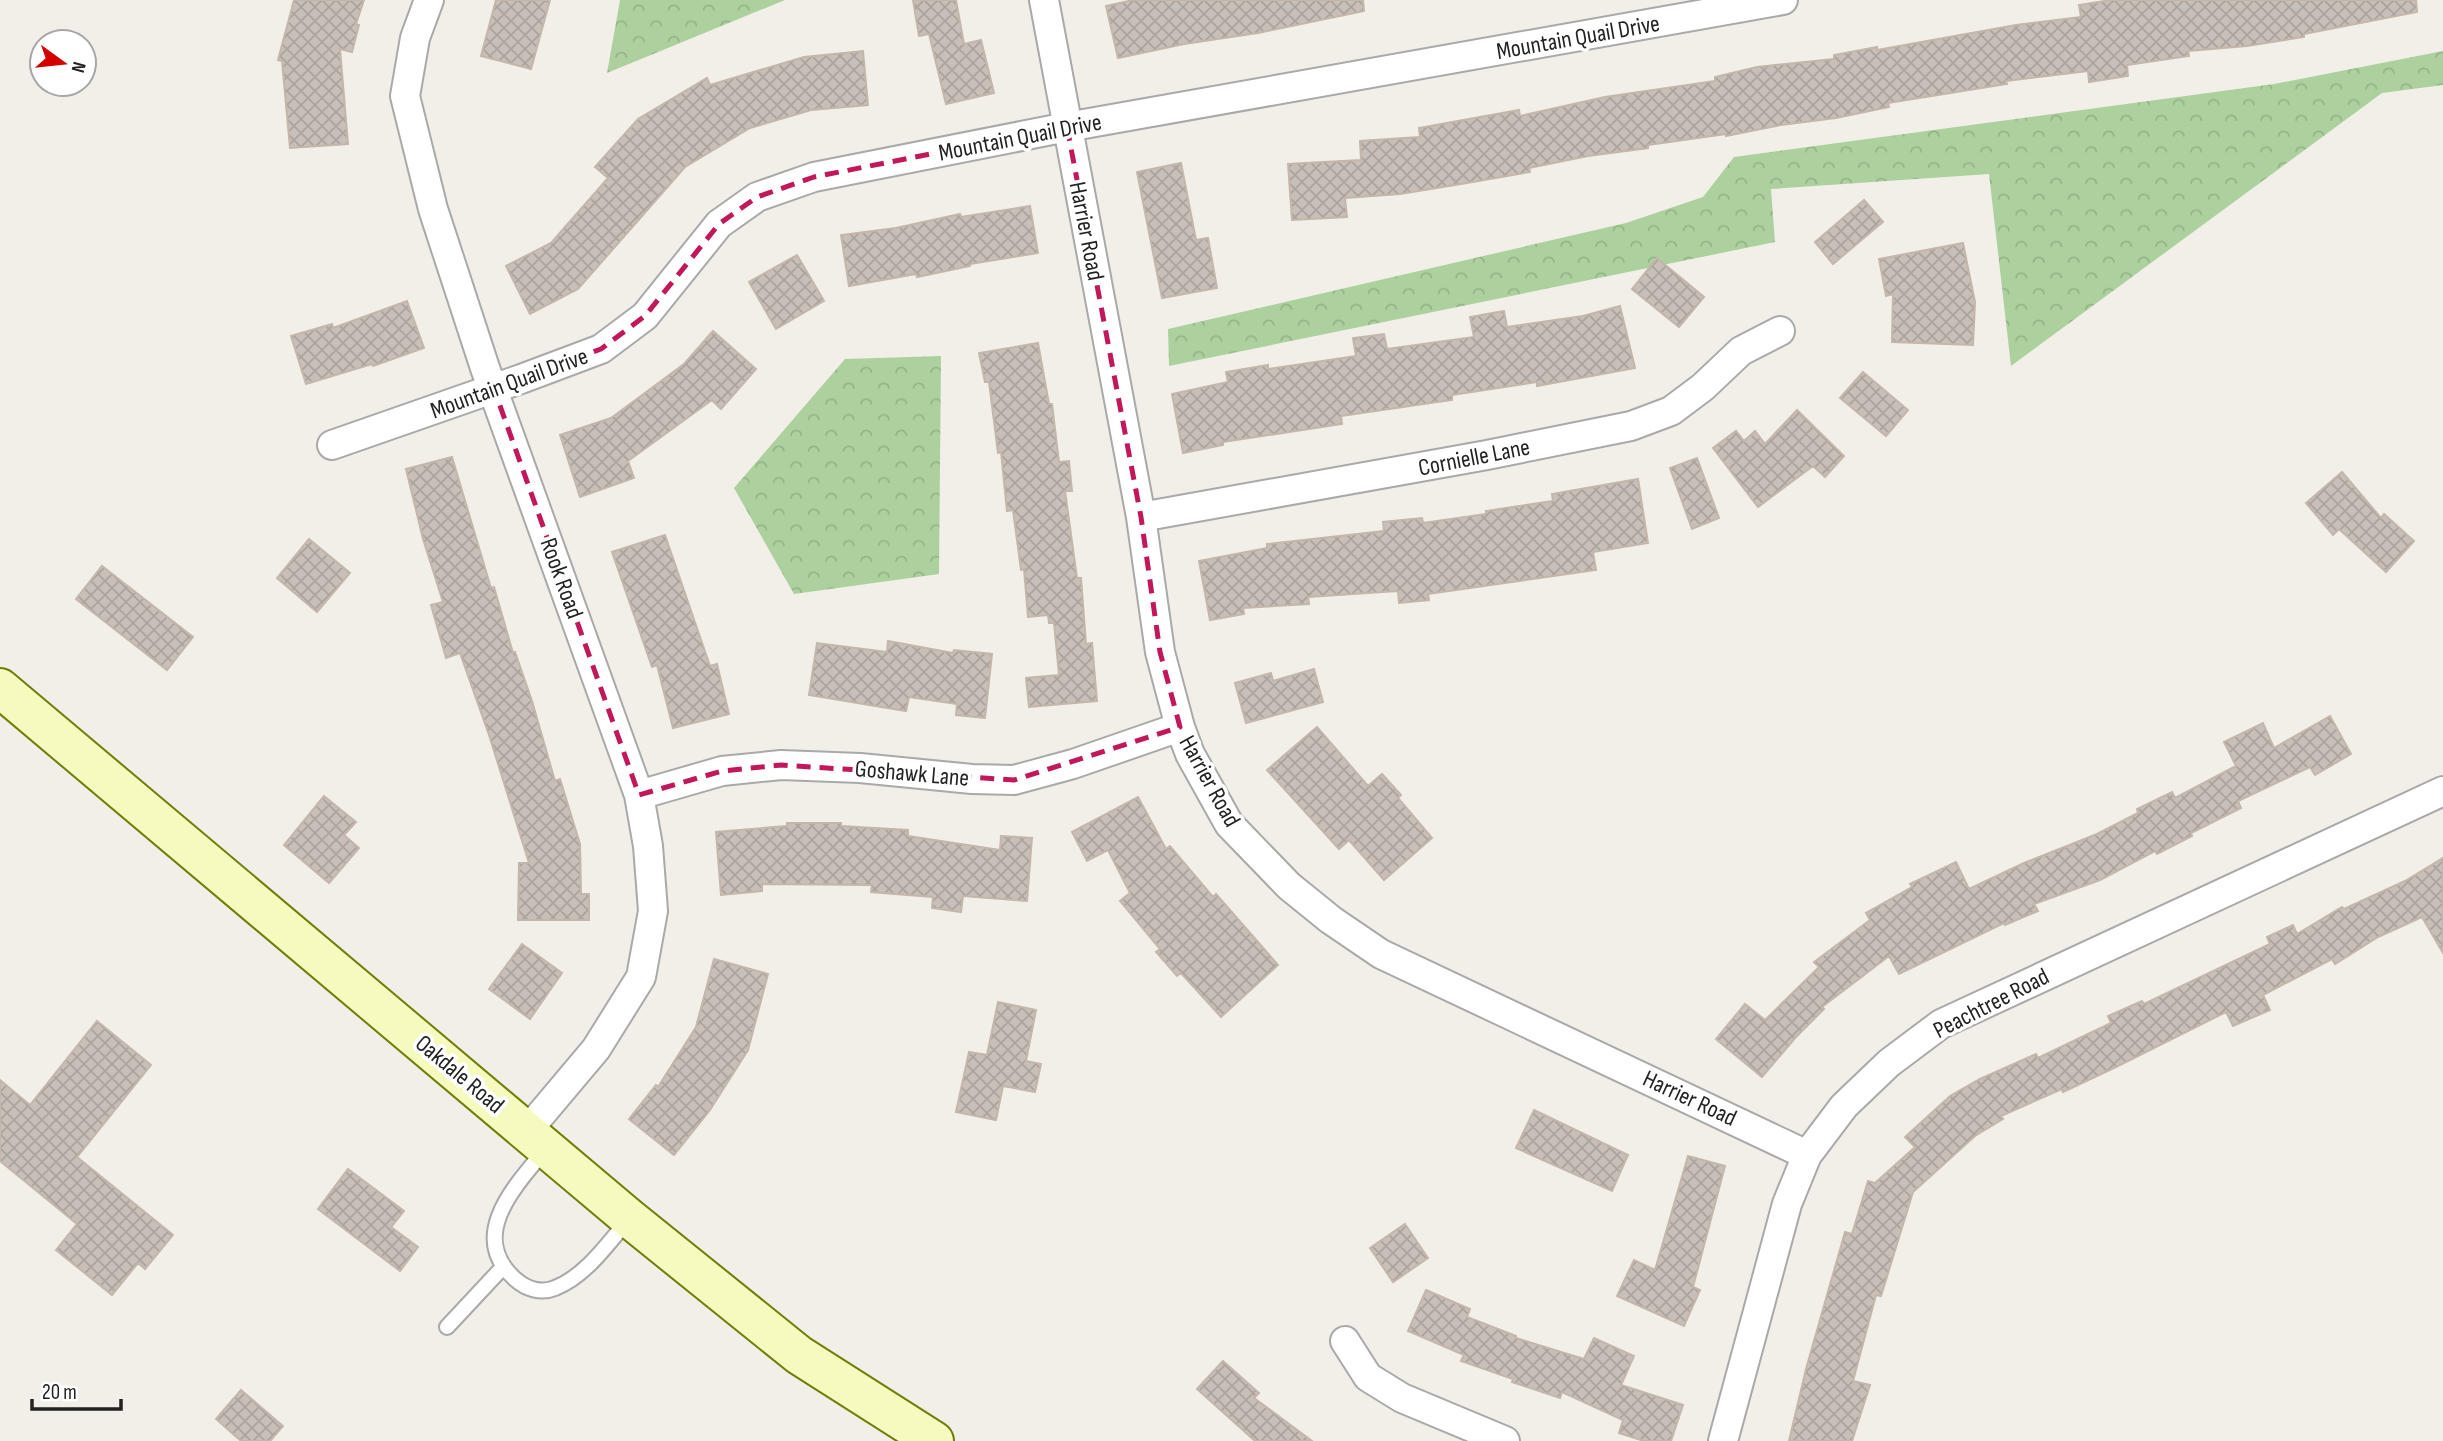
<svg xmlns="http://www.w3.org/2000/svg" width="2443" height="1441" font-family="'Sofia Sans Condensed',sans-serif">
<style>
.forest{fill:url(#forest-crowns)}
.building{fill:url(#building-cross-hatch);stroke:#c4b6ab;stroke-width:2}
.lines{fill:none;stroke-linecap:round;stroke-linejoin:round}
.service-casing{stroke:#a9a9a9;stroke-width:18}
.minor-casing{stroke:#a9a9a9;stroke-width:32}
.secondary-casing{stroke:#707d05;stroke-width:42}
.service{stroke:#fff;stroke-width:14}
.minor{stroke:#fff;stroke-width:28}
.secondary{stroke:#f7fabf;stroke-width:38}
.marked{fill:none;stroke:#c2185b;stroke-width:5;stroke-dasharray:14 9;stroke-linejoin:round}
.labels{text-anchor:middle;stroke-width:7;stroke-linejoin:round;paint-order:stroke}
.street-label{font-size:24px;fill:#222;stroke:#fff}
</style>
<defs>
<pattern id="forest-crowns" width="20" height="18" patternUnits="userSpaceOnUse" patternTransform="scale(1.75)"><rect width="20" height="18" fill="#add19e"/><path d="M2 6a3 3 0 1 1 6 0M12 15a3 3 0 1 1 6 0" fill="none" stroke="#95b388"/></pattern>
<pattern id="building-cross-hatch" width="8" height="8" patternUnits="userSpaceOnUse" patternTransform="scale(1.75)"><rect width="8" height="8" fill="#c7bfb8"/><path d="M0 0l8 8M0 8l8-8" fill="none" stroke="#aba49e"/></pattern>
</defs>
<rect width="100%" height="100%" fill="#f2efe9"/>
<path class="forest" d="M 620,0 L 785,0 L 607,73 Z
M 2443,51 L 2443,85 L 2382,93 L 2011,366 L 1989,174 L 1771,189 L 1775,242 L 1169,366 L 1168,329 L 1626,223 L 1703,197 L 1734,157 L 2274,84 Z
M 941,356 L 939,574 L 794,594 L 734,488 L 845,359 Z"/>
<path class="building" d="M 294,0 L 364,0 L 356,24 L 359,25 L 352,52 L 340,49 L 348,144 L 290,148 L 282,61 L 278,60 Z
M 496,0 L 550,0 L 531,69 L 481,56 Z
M 913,0 L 956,0 L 964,44 L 981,40 L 994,93 L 946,104 L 929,34 L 919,36 Z
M 1133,0 L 1363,0 L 1364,11 L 1258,33 L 1184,44 L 1118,58 L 1106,6 Z
M 2111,0 L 2416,0 L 2417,12 L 2304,34 L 2304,37 L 2247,46 L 2188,51 L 2189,56 L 2127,65 L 2128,76 L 2089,82 L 2088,71 L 2006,81 L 2007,84 L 1888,103 L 1889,107 L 1836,118 L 1781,125 L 1726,136 L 1726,134 L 1648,145 L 1648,148 L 1588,156 L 1529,168 L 1530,172 L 1461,184 L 1400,194 L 1345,198 L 1347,217 L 1292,220 L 1288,164 L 1361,160 L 1360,141 L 1420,137 L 1419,128 L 1519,110 L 1520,116 L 1605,97 L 1715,81 L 1715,77 L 1757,67 L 1834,59 L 1834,55 L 1877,47 L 1877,50 L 2016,25 L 2081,17 L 2079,5 Z
M 863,51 L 868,105 L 811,110 L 750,128 L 685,167 L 578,289 L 530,314 L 506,266 L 551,243 L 608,178 L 595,167 L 638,119 L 707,78 L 710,85 L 804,57 Z
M 1181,163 L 1196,240 L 1208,238 L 1217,288 L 1162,298 L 1137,172 Z
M 1864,200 L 1883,222 L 1833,264 L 1815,242 Z
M 1030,206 L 1038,253 L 970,264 L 970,266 L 917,277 L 916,274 L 849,286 L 841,235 L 896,228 L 960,214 L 961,217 Z
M 1963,243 L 1975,302 L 1973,345 L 1892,342 L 1893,294 L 1886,296 L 1879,259 Z
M 797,255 L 824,301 L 776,329 L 749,282 Z
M 1657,258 L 1704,297 L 1679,327 L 1632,289 Z
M 407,301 L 424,348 L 373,366 L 372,364 L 306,384 L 291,336 L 332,324 L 333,328 Z
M 1620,306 L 1635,368 L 1537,386 L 1537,382 L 1452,395 L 1452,400 L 1341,416 L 1342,424 L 1223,442 L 1223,445 L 1183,453 L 1172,394 L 1228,382 L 1226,372 L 1268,365 L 1268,369 L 1356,356 L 1353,338 L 1384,334 L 1387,349 L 1474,337 L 1470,317 L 1504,311 L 1507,327 L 1583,316 Z
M 713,331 L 756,369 L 721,409 L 712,400 L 628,461 L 634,478 L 580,497 L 560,435 L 611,418 L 684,364 Z
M 1038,343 L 1049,404 L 1052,404 L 1059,462 L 1069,461 L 1072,491 L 1065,491 L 1077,578 L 1081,578 L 1086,644 L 1092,643 L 1097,701 L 1029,707 L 1026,678 L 1059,675 L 1054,623 L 1049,623 L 1048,615 L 1028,617 L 1024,569 L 1021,570 L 1013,510 L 1007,511 L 1001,452 L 998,453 L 989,382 L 985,382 L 979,353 Z
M 1863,372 L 1908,410 L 1886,436 L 1840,398 Z
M 1797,410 L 1844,456 L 1825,477 L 1813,466 L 1758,507 L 1713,448 L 1736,431 L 1744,441 L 1755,431 L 1765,444 Z
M 452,457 L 491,588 L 494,587 L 513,653 L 515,652 L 532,701 L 555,781 L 560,779 L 580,844 L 581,894 L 589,894 L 589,920 L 518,920 L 519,863 L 529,863 L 489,735 L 460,653 L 446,658 L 431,605 L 443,602 L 423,539 L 406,469 Z
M 1697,458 L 1719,518 L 1692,529 L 1670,468 Z
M 2342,472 L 2381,518 L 2384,514 L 2414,541 L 2386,572 L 2339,529 L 2333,535 L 2306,503 Z
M 1638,479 L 1648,543 L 1593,552 L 1596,570 L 1428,594 L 1429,600 L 1399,603 L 1398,591 L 1308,597 L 1309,604 L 1243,608 L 1244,614 L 1210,620 L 1199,561 L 1267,548 L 1267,544 L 1384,531 L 1383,522 L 1422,518 L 1423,523 L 1486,514 L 1486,511 L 1553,501 L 1552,494 Z
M 665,535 L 710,666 L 717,664 L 729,714 L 673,728 L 657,665 L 652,667 L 612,552 Z
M 309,539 L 350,573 L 317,612 L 277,578 Z
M 102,566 L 193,637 L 167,670 L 76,599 Z
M 888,641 L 953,653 L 954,650 L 992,654 L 985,718 L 956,715 L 957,704 L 909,697 L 906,711 L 809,695 L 817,643 L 887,652 Z
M 1314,669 L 1323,702 L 1246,723 L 1235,683 L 1271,673 L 1273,681 Z
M 2330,716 L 2351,754 L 2315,775 L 2310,767 L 2238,801 L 2241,808 L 2191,833 L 2192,836 L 2157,854 L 2155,851 L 2100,880 L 2034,904 L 2038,911 L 2005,925 L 2004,923 L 1899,974 L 1889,956 L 1822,1007 L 1824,1009 L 1796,1037 L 1762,1077 L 1716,1039 L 1745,1004 L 1765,1020 L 1819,967 L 1814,962 L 1870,920 L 1866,913 L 1912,887 L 1910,884 L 1956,862 L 1969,889 L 2024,863 L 2097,834 L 2138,813 L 2137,809 L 2172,792 L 2175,798 L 2236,766 L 2224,742 L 2263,723 L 2274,748 Z
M 1317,727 L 1368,786 L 1382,774 L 1401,795 L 1398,798 L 1432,838 L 1384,880 L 1349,840 L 1339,849 L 1267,770 Z
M 324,796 L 356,822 L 344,835 L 359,848 L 329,883 L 284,845 Z
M 1138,797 L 1166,849 L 1170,846 L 1213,897 L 1216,894 L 1278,965 L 1221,1017 L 1181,973 L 1177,976 L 1156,952 L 1160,949 L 1120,901 L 1130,893 L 1108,850 L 1087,861 L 1072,832 Z
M 787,823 L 841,823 L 841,826 L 908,830 L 908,836 L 1000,850 L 1001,836 L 1032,838 L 1027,901 L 963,896 L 961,912 L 932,908 L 933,897 L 871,892 L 872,885 L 762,884 L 762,891 L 721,895 L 716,832 L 787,826 Z
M 2443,858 L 2443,953 L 2422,917 L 2378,937 L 2335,964 L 2332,959 L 2263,995 L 2270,1010 L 2233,1026 L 2226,1012 L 2116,1067 L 2063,1092 L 2062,1089 L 2001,1116 L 2003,1119 L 1975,1136 L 1913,1192 L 1881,1296 L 1876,1295 L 1853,1381 L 1870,1385 L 1852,1441 L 1789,1441 L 1806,1369 L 1845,1232 L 1852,1234 L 1868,1181 L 1875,1183 L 1915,1147 L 1905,1137 L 1950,1096 L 1980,1079 L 2036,1054 L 2038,1058 L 2111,1023 L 2108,1016 L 2142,1001 L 2144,1004 L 2270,944 L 2267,937 L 2293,925 L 2297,934 L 2342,907 L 2344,909 L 2405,881 Z
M 522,944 L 562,973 L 530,1019 L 489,989 Z
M 714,959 L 768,974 L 748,1050 L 710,1110 L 674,1155 L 629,1119 L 656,1085 L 658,1087 L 696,1027 Z
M 998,1002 L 1036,1010 L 1026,1061 L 1041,1064 L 1035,1092 L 1003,1086 L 996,1120 L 956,1112 L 969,1052 L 987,1055 Z
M 97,1021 L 151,1065 L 77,1157 L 173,1235 L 145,1269 L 138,1263 L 112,1295 L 56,1250 L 77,1224 L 0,1161 L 0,1080 L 30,1105 Z
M 1534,1110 L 1628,1155 L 1612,1191 L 1516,1148 Z
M 1688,1156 L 1725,1166 L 1693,1287 L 1700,1290 L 1684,1326 L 1617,1296 L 1634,1260 L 1655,1270 Z
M 348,1169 L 404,1211 L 391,1227 L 418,1247 L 400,1271 L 318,1209 Z
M 1405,1224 L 1428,1258 L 1393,1282 L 1370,1248 Z
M 1426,1290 L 1470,1309 L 1467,1317 L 1516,1336 L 1516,1338 L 1584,1359 L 1594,1338 L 1634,1356 L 1621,1385 L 1683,1405 L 1671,1441 L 1644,1441 L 1619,1433 L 1623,1420 L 1562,1392 L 1560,1398 L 1512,1382 L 1513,1379 L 1461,1361 L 1464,1355 L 1408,1331 Z
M 1223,1361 L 1259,1393 L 1254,1398 L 1312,1441 L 1255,1441 L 1197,1389 Z
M 241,1390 L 283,1426 L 270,1441 L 241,1441 L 216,1419 Z"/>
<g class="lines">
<g class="service-casing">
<path id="service" d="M 545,1150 C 515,1186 467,1236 515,1279 C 526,1289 541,1294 555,1288 C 586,1276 608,1243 629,1219
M 447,1327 L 503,1267"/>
</g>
<g class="minor-casing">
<path id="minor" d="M 429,0 L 415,38 L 405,96 L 433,209 L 485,368 L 639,795 L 648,846 L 653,911 L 641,977 L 596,1049 L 527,1131
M 1044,0 L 1141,517 L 1160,652 L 1180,727 L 1190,754 L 1229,824 L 1289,886 L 1331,920 L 1381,954 L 1807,1155
M 332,445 L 521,379 L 601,349 L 645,316 L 719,224 L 757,197 L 814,177 L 1067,127 L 1783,0
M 1141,517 L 1487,455 L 1631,426 L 1671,411 L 1703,387 L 1741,351 L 1780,331
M 639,795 L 722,771 L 781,765 L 860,768 L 972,779 L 1014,780 L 1073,764 L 1180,727
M 1345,1341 L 1368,1377 L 1402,1398 L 1505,1441
M 1723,1441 L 1787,1204 L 1807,1155 L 1844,1106 L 1889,1063 L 1941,1024 L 2443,791"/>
</g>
<g class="secondary-casing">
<path id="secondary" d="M 0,688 L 629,1218 L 799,1355 L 934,1441"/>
</g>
<use href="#service" class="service"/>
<use href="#minor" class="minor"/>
<use href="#secondary" class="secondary"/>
</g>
<path class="marked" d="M 1067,127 L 1141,517 L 1160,652 L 1180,727 L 1014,780 L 781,765 L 722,771 L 639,795 L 494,389 L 601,349 L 645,316 L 719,224 L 757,197 L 814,177 Z"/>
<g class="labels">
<g class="street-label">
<text transform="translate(1578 37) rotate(-10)" y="8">Mountain Quail Drive</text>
<text transform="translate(1020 137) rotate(-11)" y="8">Mountain Quail Drive</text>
<text transform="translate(1087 231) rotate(79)" y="8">Harrier Road</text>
<text transform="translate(509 383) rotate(-20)" y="8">Mountain Quail Drive</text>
<text transform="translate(1474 457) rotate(-11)" y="8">Cornielle Lane</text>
<text transform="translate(562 578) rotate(70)" y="8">Rook Road</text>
<text transform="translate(912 773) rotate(5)" y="8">Goshawk Lane</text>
<text transform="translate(1210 781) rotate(61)" y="8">Harrier Road</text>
<text transform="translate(1991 1003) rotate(-27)" y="8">Peachtree Road</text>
<text transform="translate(460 1074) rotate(40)" y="8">Oakdale Road</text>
<text transform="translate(1690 1098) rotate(25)" y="8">Harrier Road</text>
</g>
</g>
<g transform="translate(63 63) rotate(105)"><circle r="33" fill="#ffffff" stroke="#a7a7a7" stroke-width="2"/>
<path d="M0-5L12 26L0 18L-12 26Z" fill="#d40000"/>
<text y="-10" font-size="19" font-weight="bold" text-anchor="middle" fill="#222222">N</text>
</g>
<path d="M32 1399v10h89v-10" fill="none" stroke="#222222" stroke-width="3.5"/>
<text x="42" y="1399" font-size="21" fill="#222222" stroke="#ffffff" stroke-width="5" paint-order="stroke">20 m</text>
</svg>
